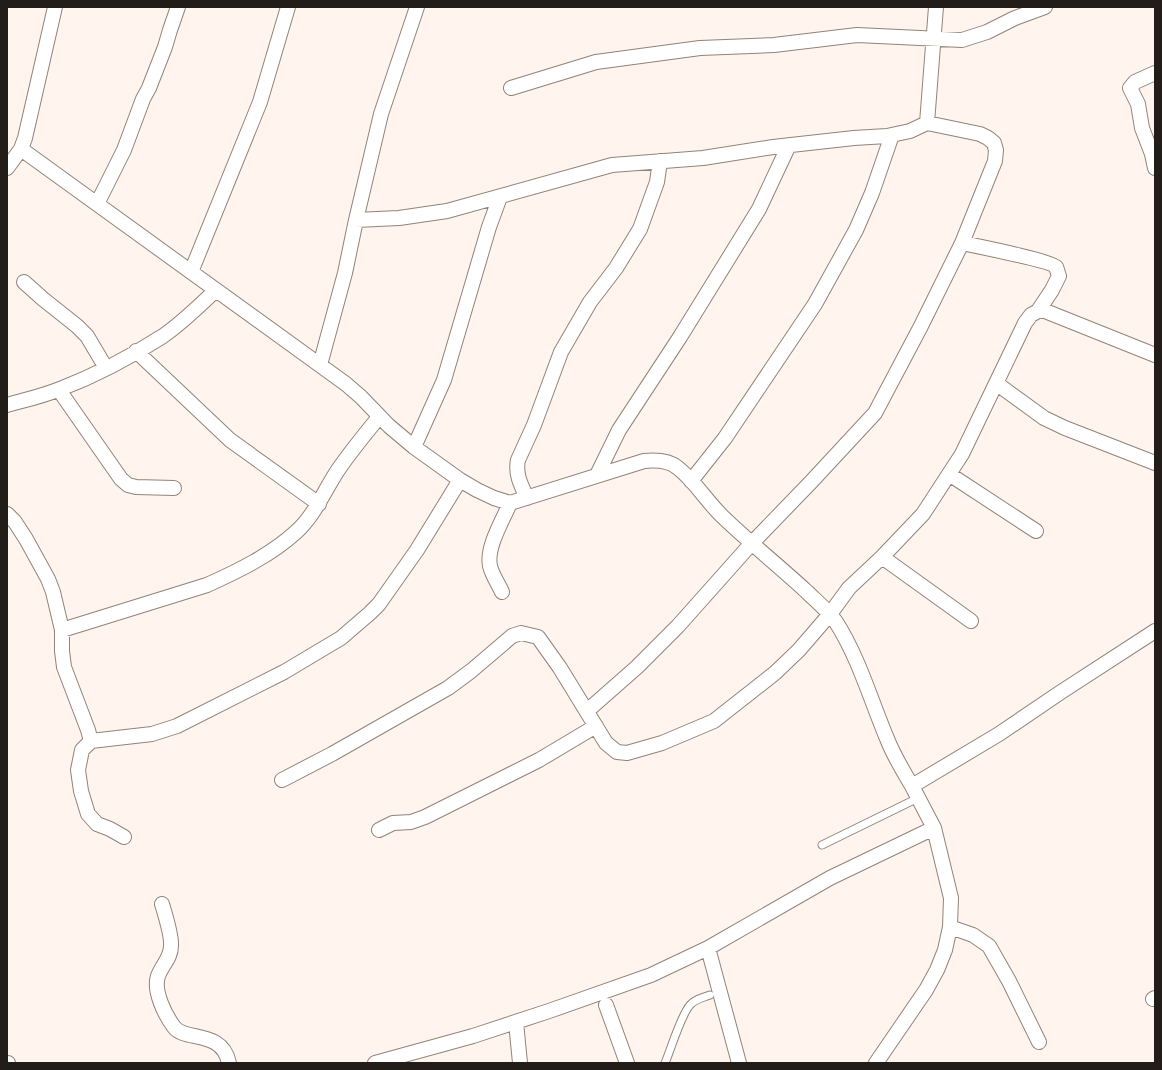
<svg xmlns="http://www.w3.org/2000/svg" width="1162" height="1070" font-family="'IBM Plex Serif',serif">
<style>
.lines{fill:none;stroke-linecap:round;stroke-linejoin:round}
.lane-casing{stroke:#918378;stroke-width:9}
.street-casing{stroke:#918378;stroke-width:16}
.lane{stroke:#fff;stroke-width:7}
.street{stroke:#fff;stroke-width:14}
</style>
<rect width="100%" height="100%" fill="#fff5ee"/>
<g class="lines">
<g class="lane-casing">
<path id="lane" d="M 822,845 L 918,798
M 665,1063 C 671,1049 681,1015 690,1005 C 695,999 702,998 710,995"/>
</g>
<g class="street-casing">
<path id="street" d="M 1155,73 L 1135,82 L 1130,88 L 1138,104 L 1142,128 L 1152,154 L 1155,168
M 511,88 L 596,62 L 700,48 L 774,45 L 857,35 L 962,40 L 987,32 L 1015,18 L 1045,7
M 927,123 L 936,7
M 21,149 L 346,384 L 361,397 L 389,426 L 414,447 L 460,480 L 477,490 L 494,498 L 510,503 L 644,461 C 655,460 669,460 678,468 C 695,481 707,502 723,517 C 750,543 779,566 806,591 C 816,601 828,610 836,622 C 859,658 871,701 888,741 C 894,756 903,771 912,786
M 7,168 L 21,149 L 25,138 L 55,7
M 97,204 L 124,150 L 143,99 L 149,88 L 165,47 L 170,30 L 178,7
M 356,220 L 399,218 L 447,211 L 612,165 L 703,158 L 773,147 L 854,138 L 887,136 L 910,131 L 927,123 L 980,134 L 988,138 L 994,143 L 996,150 L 995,161 L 962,243 L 921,326 L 875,413 L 811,482 L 751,544 L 678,626 L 637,667 L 587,711
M 962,243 C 976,246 1051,261 1056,267 C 1057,269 1058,274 1059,276 L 1052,290 L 1038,311
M 191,272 L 260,102 L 288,7
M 24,282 L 43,299 L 77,326 L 87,336 L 106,368
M 136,351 L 230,440 L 319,504
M 320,365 L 345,273 L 356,220 L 381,114 L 417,7
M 996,383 L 1044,418 L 1065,428 L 1155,463
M 59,390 L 121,479 L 128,485 L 136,487 L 174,488
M 7,405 C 25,400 43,396 60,389 C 94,376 132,356 163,336 C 182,323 199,306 216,290
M 414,447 L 444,380 L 489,227 L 500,197
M 949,474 L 1036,531
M 597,475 L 619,430 L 680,337 L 759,209 L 789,145
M 691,481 L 725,438 L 815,304 L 856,230 L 872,193 L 892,135
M 527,498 C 521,485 515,474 518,460 L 534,425 L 561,352 L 590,302 L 616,268 L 640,229 L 657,182 L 660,161
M 7,514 L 15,522 L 26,539 L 48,579 L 53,592 L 62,630 L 62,651 L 64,667 L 88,730 L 91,741
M 882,557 L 971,621
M 502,592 C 498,583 492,575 490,566 C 486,547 503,520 510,503
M 62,630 L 207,585 C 238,571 271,555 296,532 C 315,515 324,491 338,470 C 351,451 365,434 379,417
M 282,780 L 332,754 L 448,688 L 471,671 L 512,636 L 521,633 L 538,637 L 560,668 L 606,743 L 617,752 L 627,753 L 662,743 L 714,721 L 775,673 L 799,650 L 830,614 L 849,588 L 882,557 L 923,514 L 962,454 L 1025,323 L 1031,315 L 1038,311 L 1045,311 L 1155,355
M 379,830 L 393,823 L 411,822 L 425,817 L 539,760 L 596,726
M 124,837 L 110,829 L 97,824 L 88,814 L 81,791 L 78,770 L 82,750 L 91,741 L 152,734 L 177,726 L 284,672 L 341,638 L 370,613 L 379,604 L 417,550 L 460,480
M 162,904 C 165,914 172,936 171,946 C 171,958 162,965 158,976 C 153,991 165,1015 174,1027 C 185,1042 222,1029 229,1063
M 950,927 L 973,935 L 989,946 L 1009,981 L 1039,1042
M 708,948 L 739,1063
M 1153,999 L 1155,998
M 606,1005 L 627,1063
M 516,1022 L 520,1063
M 7,1063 L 8,1063
M 375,1063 L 473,1036 L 549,1011 L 651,975 L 708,948 L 830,878 L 934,828
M 876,1063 L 926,990 L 937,970 L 945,950 L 950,927 L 951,898 L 934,828 L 912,786 L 999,734 L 1061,692 L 1155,631"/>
</g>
<use href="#lane" class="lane"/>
<use href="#street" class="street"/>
</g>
<rect width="1162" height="1070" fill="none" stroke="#221d19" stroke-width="16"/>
</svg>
